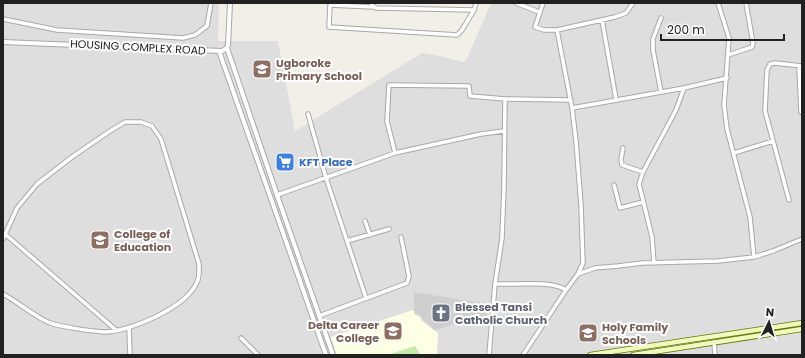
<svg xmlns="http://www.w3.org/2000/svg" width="805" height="358" font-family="Poppins,sans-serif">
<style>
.residential{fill:#dfdede}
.education{fill:#fcffe3}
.religious{fill:#cfcfcf}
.grass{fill:#c7eaaf}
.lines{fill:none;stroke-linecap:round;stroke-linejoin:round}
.minor-casing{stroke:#a8a8a8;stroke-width:5.5}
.tertiary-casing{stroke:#a8a8a8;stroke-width:6}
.secondary-casing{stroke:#637a06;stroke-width:6}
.minor{stroke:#fff;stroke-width:3.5}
.tertiary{stroke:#fff;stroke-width:4}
.secondary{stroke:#f1f9be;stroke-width:4.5}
.labels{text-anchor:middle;stroke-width:4;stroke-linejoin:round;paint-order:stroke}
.street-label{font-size:11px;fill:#212121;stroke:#fff}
.education-label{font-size:11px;font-weight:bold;fill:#785e54;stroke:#fff;text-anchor:start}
.shop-label{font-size:11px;font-weight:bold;fill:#366cbe;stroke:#fff;text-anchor:start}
.worship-label{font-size:11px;font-weight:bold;fill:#5b616d;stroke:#fff;text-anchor:start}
</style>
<rect width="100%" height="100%" fill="#f1efe8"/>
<path class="residential" d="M 3,3 L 219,3 L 218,41 L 278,41 L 295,131 L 422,53 L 440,56 L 463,62 L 466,61 L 491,3 L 802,3 L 802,355 L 3,355 Z"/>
<path class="education" d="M 413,310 L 415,314 L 420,317 L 422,321 L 438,333 L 437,355 L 337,355 L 331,337 Z"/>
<path class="religious" d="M 414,292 L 487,304 L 487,315 L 435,330 L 423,320 L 420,316 L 415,314 L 414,310 Z"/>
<path class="grass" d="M 415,346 L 421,355 L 387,355 Z"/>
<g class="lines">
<g class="minor-casing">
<path id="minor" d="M 372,3 L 372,5 L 376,8 L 474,10 L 476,3
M 516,3 L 539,12
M 543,3 L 535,27 L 544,30 L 557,30 L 615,17 L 626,13 L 633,3
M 718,3 L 729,38 L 724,105 L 727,129 L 750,217 L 754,257
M 374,7 L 330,5 L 329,27 L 457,35 L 462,30 L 474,10
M 661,18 L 653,39 L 653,50 L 661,92
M 3,19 L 57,30 L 183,38 L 195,35 L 207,26 L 211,3
M 602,20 L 616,99
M 557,30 L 572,108 L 576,141 L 581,205 L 583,263 L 578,274
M 728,55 L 752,47 L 753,43 L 746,3
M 799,66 L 801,112
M 572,108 L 684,88 L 727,78
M 308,114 L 326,178 L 366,298
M 623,148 L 621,159 L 622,165 L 643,172
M 395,153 L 387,121 L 389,85 L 469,86 L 470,96 L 505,99 L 571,100
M 734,153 L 773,141
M 614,185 L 620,208 L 643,202
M 277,195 L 395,153 L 481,134 L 504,131
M 789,200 L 765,111 L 767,70 L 770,64 L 775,63 L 802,66
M 365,221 L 370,235
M 5,234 L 116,330
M 3,239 L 17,208 L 37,184 L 72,157 L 110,131 L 125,122 L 141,122 L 152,126 L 161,139 L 199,264 C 199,269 200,277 197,282 C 187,307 130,332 104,332 C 91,331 61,327 50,323 C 35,317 18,302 3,294
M 347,241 L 389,229
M 654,263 L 652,237 L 639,184 L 643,172 L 676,110 L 684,88
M 495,284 C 514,285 551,280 566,290
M 319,316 L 407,283 L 409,276 L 401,237
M 129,328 L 130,355
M 241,338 L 258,355
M 714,342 L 715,355
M 489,355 L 495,284 L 502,238 L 504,186 L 505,99
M 523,355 L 566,290 L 578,274 L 595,268 L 618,266 L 642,263 L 718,261 L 754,257 L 773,251 L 802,239"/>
</g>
<g class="tertiary-casing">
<path id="tertiary" d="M 3,42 L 222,51 L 227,48 L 228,45 L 230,3
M 227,48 L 277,195 L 333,355
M 219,51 L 326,355"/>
</g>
<g class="secondary-casing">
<path id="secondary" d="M 590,355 L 802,323
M 633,355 L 802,329"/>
</g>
<use href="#minor" class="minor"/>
<use href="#tertiary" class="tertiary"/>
<use href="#secondary" class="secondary"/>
</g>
<defs>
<g id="school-square" transform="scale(1)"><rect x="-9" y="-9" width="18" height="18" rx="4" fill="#8d6e63" stroke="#fff"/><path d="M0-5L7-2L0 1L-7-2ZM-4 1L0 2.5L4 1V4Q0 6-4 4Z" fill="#fff"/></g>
<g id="supermarket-square" transform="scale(1)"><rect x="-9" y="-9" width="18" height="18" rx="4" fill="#3f7fe0" stroke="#fff"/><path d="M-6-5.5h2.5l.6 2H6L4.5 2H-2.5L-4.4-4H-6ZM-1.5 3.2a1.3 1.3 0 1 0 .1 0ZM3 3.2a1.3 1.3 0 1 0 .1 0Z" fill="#fff"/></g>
<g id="church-square" transform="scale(1)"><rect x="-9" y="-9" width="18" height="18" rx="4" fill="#6b7280" stroke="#fff"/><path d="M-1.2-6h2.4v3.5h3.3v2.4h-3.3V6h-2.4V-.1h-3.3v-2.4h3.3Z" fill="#fff"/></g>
</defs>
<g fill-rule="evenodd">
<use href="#school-square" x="262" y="69"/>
<use href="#supermarket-square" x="285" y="162"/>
<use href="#school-square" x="100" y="240"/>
<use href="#church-square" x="441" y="313"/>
<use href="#school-square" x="393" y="331"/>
<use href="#school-square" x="588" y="333"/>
</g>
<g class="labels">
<g class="street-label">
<text transform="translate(138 47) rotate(3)" y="4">HOUSING COMPLEX ROAD</text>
</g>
<g class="education-label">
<text x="276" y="67">Ugboroke<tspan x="276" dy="13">Primary School</tspan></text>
<text x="114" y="238">College of<tspan x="114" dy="13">Education</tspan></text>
<text x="379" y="329" text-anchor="end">Delta Career<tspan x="379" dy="13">College</tspan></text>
<text x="602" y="331">Holy Family<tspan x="602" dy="13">Schools</tspan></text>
</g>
<g class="shop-label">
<text x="299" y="166">KFT Place</text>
</g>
<g class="worship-label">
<text x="455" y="311">Blessed Tansi<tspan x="455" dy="13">Catholic Church</tspan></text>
</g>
</g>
<rect width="805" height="358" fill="none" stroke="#212121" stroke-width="8"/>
<g transform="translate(769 322) rotate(5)" stroke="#ffffff" stroke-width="3" paint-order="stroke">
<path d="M0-3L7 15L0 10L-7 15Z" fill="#212121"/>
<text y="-6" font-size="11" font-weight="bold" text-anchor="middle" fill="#212121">N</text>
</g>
<path d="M661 34v6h123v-6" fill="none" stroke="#212121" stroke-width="2"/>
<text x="667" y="34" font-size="12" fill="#212121" stroke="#ffffff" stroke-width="3" paint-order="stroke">200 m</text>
</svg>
